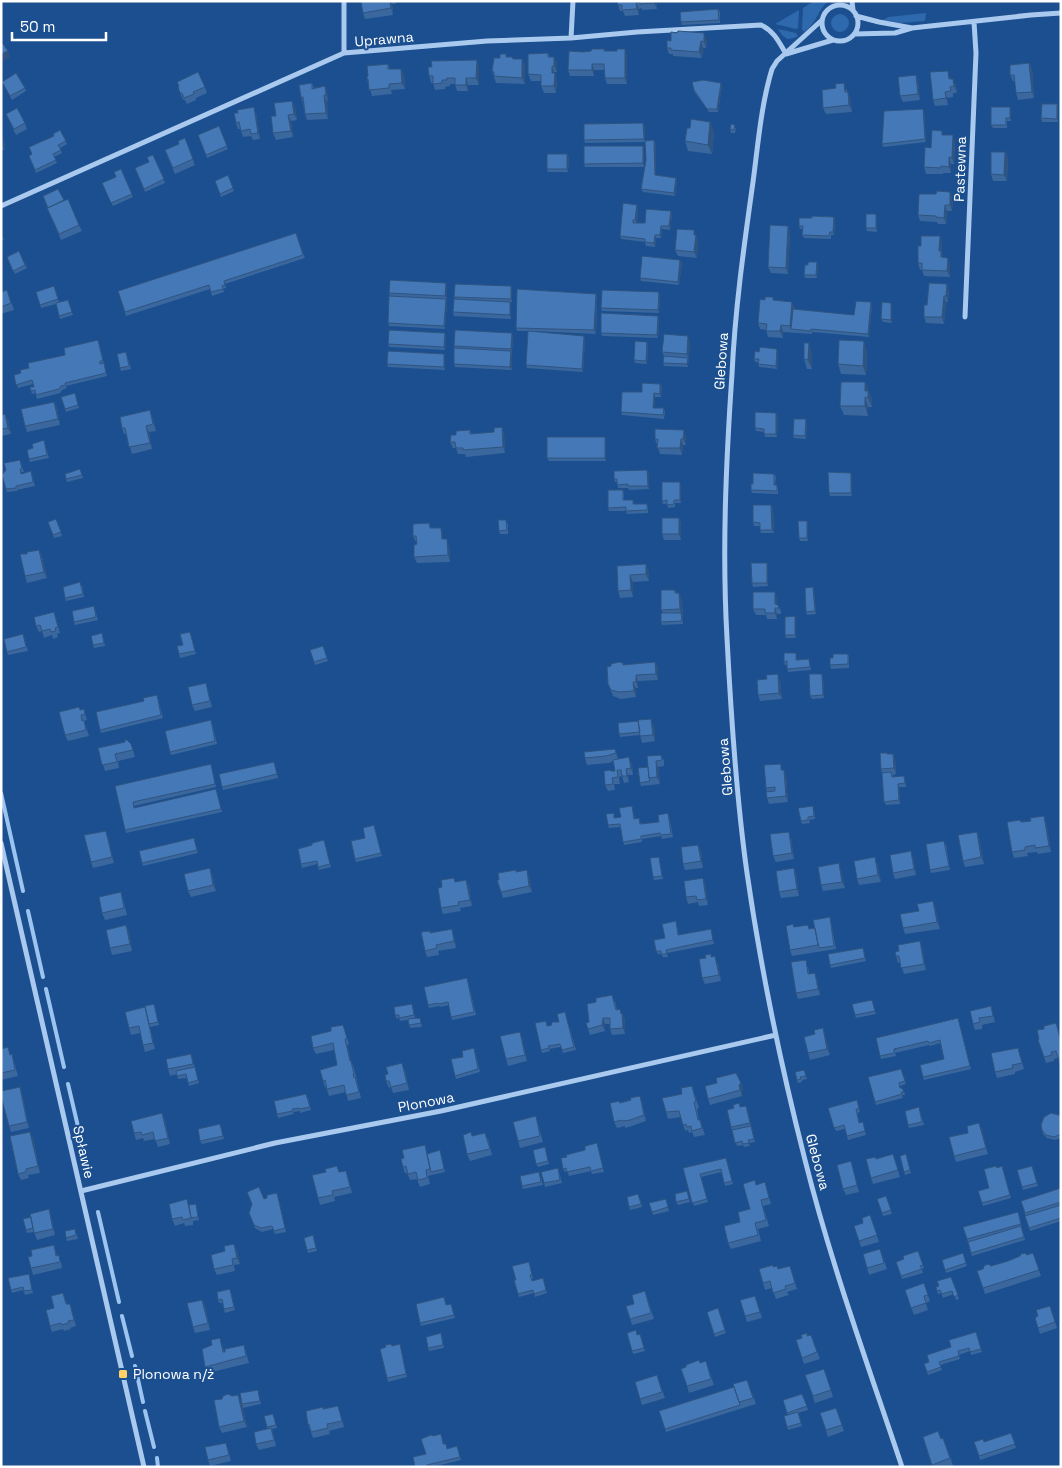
<svg xmlns="http://www.w3.org/2000/svg" width="1062" height="1468" font-family="'Space Grotesk',sans-serif">
<style>
.green{fill:#2e69ad}
.lines{fill:none;stroke-linecap:round;stroke-linejoin:round}
.stream{stroke:#9cc4f0;stroke-width:4}
.street{stroke:#a9c9ee;stroke-width:5}
.wall{fill:#3a679d}
.shaded-wall{fill:#305480}
.building{fill:#4478b7;stroke:#305480}
.poi-dot{fill:#ffd166;stroke:#1b4f8f;stroke-width:2}
.labels{text-anchor:middle;stroke-width:4;stroke-linejoin:round;paint-order:stroke}
.street-label{font-size:14px;fill:#fff;stroke:#1b4f8f}
.poi-label{font-size:14px;fill:#fff;stroke:#1b4f8f;text-anchor:start}
</style>
<rect width="100%" height="100%" fill="#1b4f8f"/>
<path class="green" d="M 814,1 L 828,1 C 817,11 817,23 804,32 L 802,29 L 803,8 Z
M 799,10 L 798,28 L 796,29 L 775,24 Z
M 926,13 L 925,21 L 900,23 L 883,20 L 888,17 Z
M831 23a9 9 0 1 1 18 0a9 9 0 1 1-18 0Z
M 778,29 L 796,33 L 798,36 L 794,38 L 787,39 L 782,35 Z"/>
<g class="lines">
<path class="stream" d="M 1,793 L 23,891
M 28,911 L 43,977
M 46,989 L 64,1067
M 68,1084 L 87,1165
M 98,1212 L 119,1302
M 122,1316 L 132,1356
M 135,1366 L 143,1402
M 145,1411 L 154,1447
M 157,1458 L 158,1467"/>
<path class="street" d="M 344,1 L 344,53
M 852,1 L 853,10
M822 23a18 18 0 1 1 36 0a18 18 0 1 1-36 0Z
M 856,16 L 879,22 L 912,28
M 822,20 L 777,61 L 772,69 C 761,105 758,145 753,182 C 744,246 735,309 732,374 C 726,462 722,550 727,638 C 731,716 736,795 747,873 C 761,970 781,1066 805,1160 C 831,1264 868,1365 902,1467
M 854,34 L 895,33 L 912,28 L 1031,15 L 1061,13
M 571,38 L 573,1
M 786,54 L 833,40
M 1,206 L 344,53 L 487,41 L 571,38 L 637,32 L 761,25 C 774,31 779,42 786,54
M 965,317 L 976,53 L 974,22
M 1,843 L 144,1467
M 81,1191 L 275,1143 L 441,1111 L 776,1035"/>
</g>
<path class="wall" d="M 361,1 L 395,1 L 396,4 L 392,4 L 393,15 L 365,19 L 363,13 Z
M 617,1 L 656,1 L 657,9 L 642,10 L 642,8 L 639,9 L 639,15 L 625,16 L 623,11 L 620,11 L 618,5 Z
M 718,9 L 720,12 L 720,23 L 682,25 L 681,22 Z
M 707,40 L 706,48 L 703,48 L 702,58 L 673,56 L 673,54 L 669,54 L 667,48 L 671,41 Z
M 605,51 L 627,55 L 627,84 L 607,84 L 605,78 L 604,70 L 594,70 L 594,76 L 570,76 L 568,70 L 583,52 Z
M 548,53 L 550,57 L 557,63 L 557,72 L 554,72 L 557,80 L 556,93 L 544,93 L 541,86 L 541,81 L 531,81 L 528,74 Z
M 506,54 L 507,57 L 513,59 L 525,65 L 525,84 L 496,83 L 492,71 L 500,58 Z
M 1029,63 L 1032,69 L 1034,98 L 1018,100 L 1016,93 L 1015,81 L 1013,81 L 1010,75 Z
M 388,64 L 390,69 L 404,75 L 405,89 L 391,90 L 392,94 L 372,96 L 367,79 L 368,76 Z
M 479,66 L 479,85 L 468,85 L 468,91 L 457,91 L 455,84 L 450,84 L 450,86 L 445,87 L 445,89 L 435,90 L 433,83 L 431,83 L 429,76 Z
M 916,75 L 918,81 L 920,100 L 903,102 L 900,96 Z
M 950,77 L 951,79 L 956,85 L 957,93 L 953,93 L 953,97 L 947,98 L 948,105 L 935,106 L 933,100 Z
M 2,82 L 25,88 L 26,91 L 12,100 Z
M 177,82 L 205,87 L 207,93 L 196,98 L 196,100 L 187,104 L 184,99 L 183,100 L 180,93 L 178,87 L 179,87 Z
M 312,83 L 314,88 L 325,86 L 327,92 L 328,101 L 327,101 L 328,119 L 307,120 L 305,114 L 303,104 L 301,97 Z
M 722,86 L 718,112 L 709,112 L 695,93 L 694,90 Z
M 847,89 L 847,92 L 848,92 L 850,98 L 852,112 L 826,114 L 823,108 Z
M 292,101 L 295,107 L 297,120 L 291,121 L 293,137 L 276,140 L 273,133 L 276,116 Z
M 1057,104 L 1058,107 L 1058,122 L 1042,122 L 1041,118 Z
M 923,109 L 924,112 L 926,142 L 883,147 L 882,144 Z
M 1011,110 L 1011,121 L 1007,121 L 1007,128 L 993,128 L 991,125 Z
M 256,113 L 260,139 L 253,140 L 251,136 L 243,137 L 240,129 L 238,129 L 236,123 Z
M 6,114 L 25,123 L 27,129 L 16,135 Z
M 710,122 L 714,132 L 712,154 L 688,151 L 685,141 Z
M 219,126 L 228,149 L 207,158 L 198,135 Z
M 645,126 L 645,142 L 585,143 L 584,140 Z
M 736,128 L 735,133 L 731,133 L 730,129 Z
M 60,130 L 67,144 L 60,148 L 62,153 L 54,157 L 57,163 L 36,173 L 29,156 L 32,154 Z
M 1,135 L 5,145 L 4,150 L 1,151 Z
M 943,135 L 955,141 L 954,164 L 951,164 L 951,173 L 943,173 L 943,174 L 926,174 L 924,167 L 931,148 Z
M 185,138 L 195,165 L 175,174 L 167,156 Z
M 654,140 L 656,144 L 656,175 L 676,178 L 677,181 L 675,196 L 643,192 L 641,189 Z
M 643,146 L 644,149 L 644,167 L 585,167 L 584,164 Z
M 1005,152 L 1008,158 L 1007,181 L 993,181 L 991,174 Z
M 567,154 L 569,157 L 568,172 L 548,172 L 547,169 Z
M 153,155 L 165,183 L 145,192 L 135,168 L 148,162 Z
M 121,169 L 133,197 L 113,206 L 102,183 L 116,177 Z
M 228,175 L 234,191 L 221,197 L 215,181 Z
M 953,198 L 952,211 L 947,211 L 946,224 L 938,224 L 937,222 L 920,221 L 918,215 Z
M 64,200 L 79,225 L 82,231 L 61,240 L 47,208 Z
M 638,208 L 637,223 L 634,223 L 645,223 L 671,211 L 672,215 L 670,230 L 662,229 L 661,238 L 656,238 L 655,247 L 646,246 L 645,242 L 621,239 L 620,236 Z
M 834,217 L 835,220 L 834,235 L 831,235 L 831,239 L 804,238 L 802,235 L 803,229 L 800,229 L 799,226 L 812,218 Z
M 877,217 L 877,232 L 867,231 L 866,228 Z
M 788,226 L 790,232 L 788,274 L 771,273 L 768,267 Z
M 694,230 L 698,241 L 697,258 L 678,256 L 675,250 Z
M 1,233 L 4,240 L 1,241 Z
M 296,233 L 305,258 L 225,284 L 226,288 L 223,289 L 224,292 L 212,296 L 210,289 L 126,316 L 118,291 Z
M 940,236 L 942,243 L 942,252 L 943,258 L 950,264 L 950,277 L 924,276 L 922,270 L 920,270 L 918,263 L 921,246 Z
M 19,251 L 27,268 L 15,274 L 7,257 Z
M 680,260 L 682,263 L 679,285 L 641,281 L 640,278 Z
M 818,266 L 817,278 L 805,278 L 804,275 Z
M 54,286 L 59,302 L 68,300 L 73,315 L 60,319 L 56,304 L 41,308 L 36,292 Z
M 447,286 L 447,299 L 446,299 L 447,302 L 445,329 L 389,326 L 388,323 L 390,296 L 389,293 Z
M 511,286 L 512,289 L 512,302 L 510,302 L 511,305 L 511,319 L 454,316 L 453,312 L 455,299 L 454,297 Z
M 7,290 L 14,310 L 1,314 L 1,292 Z
M 949,290 L 948,302 L 946,302 L 944,324 L 926,323 L 924,317 L 927,305 Z
M 660,296 L 659,313 L 602,311 L 601,308 Z
M 597,297 L 596,334 L 531,331 L 585,339 L 583,372 L 527,368 L 526,365 L 528,331 L 517,331 L 516,328 Z
M 774,300 L 795,308 L 794,310 L 854,315 L 872,305 L 869,337 L 812,332 L 812,334 L 783,332 L 783,338 L 768,337 L 766,330 L 760,329 L 758,323 Z
M 891,303 L 892,306 L 892,323 L 883,322 L 881,319 Z
M 659,319 L 658,338 L 602,336 L 601,333 Z
M 446,336 L 445,350 L 389,347 L 388,344 Z
M 513,336 L 512,352 L 512,370 L 455,367 L 454,364 L 455,348 L 454,346 Z
M 690,342 L 688,367 L 664,366 L 663,363 L 664,356 L 662,352 Z
M 99,343 L 107,376 L 66,386 L 67,388 L 62,390 L 60,393 L 37,399 L 35,393 L 32,394 L 31,391 L 34,387 L 33,384 L 18,388 L 14,375 L 21,373 L 29,368 Z
M 648,345 L 647,364 L 635,363 L 634,360 Z
M 867,351 L 866,375 L 841,374 L 838,364 Z
M 126,352 L 131,369 L 121,371 L 120,368 Z
M 778,352 L 777,369 L 759,367 L 758,362 L 755,362 L 754,359 Z
M 812,352 L 812,369 L 807,369 L 804,359 Z
M 444,354 L 445,357 L 445,370 L 388,367 L 387,364 Z
M 865,382 L 872,400 L 872,407 L 868,407 L 868,416 L 844,415 L 840,406 Z
M 662,387 L 661,397 L 655,397 L 654,408 L 665,411 L 664,419 L 622,415 L 621,412 L 642,392 Z
M 75,393 L 79,408 L 66,412 L 65,409 Z
M 54,402 L 57,408 L 60,425 L 27,432 L 25,426 Z
M 1,410 L 3,415 L 8,420 L 11,434 L 1,436 Z
M 150,410 L 156,431 L 149,432 L 152,449 L 132,454 L 126,434 L 124,434 L 122,428 Z
M 778,417 L 777,437 L 765,437 L 764,432 L 756,431 L 755,428 Z
M 807,423 L 806,439 L 794,438 L 793,435 Z
M 502,427 L 504,434 L 505,453 L 466,457 L 465,454 L 458,454 L 456,448 L 453,448 L 450,442 L 456,435 L 470,430 L 472,434 L 494,432 Z
M 605,437 L 606,440 L 606,461 L 549,461 L 547,458 Z
M 686,437 L 686,445 L 683,445 L 682,455 L 660,454 L 655,439 Z
M 45,444 L 49,458 L 30,462 L 29,459 Z
M 21,463 L 24,472 L 21,472 L 22,474 L 32,475 L 35,486 L 17,490 L 17,491 L 7,492 L 6,489 Z
M 80,469 L 83,478 L 67,482 L 65,474 Z
M 647,470 L 649,473 L 649,489 L 629,490 L 628,488 L 618,488 L 617,482 L 615,482 L 614,479 Z
M 774,474 L 776,477 L 775,485 L 778,488 L 778,494 L 752,493 L 751,490 L 753,484 Z
M 852,476 L 852,496 L 830,496 L 829,493 Z
M 681,485 L 681,503 L 675,503 L 675,507 L 668,508 L 667,504 L 663,504 L 662,501 Z
M 623,490 L 624,493 L 624,500 L 633,500 L 634,504 L 647,504 L 648,507 L 648,513 L 627,514 L 626,511 L 609,511 L 608,508 Z
M 771,505 L 773,508 L 774,533 L 761,533 L 760,530 L 760,526 L 754,526 L 753,522 Z
M 679,518 L 681,524 L 681,540 L 664,540 L 662,534 Z
M 56,519 L 62,536 L 54,538 L 48,522 Z
M 807,521 L 808,524 L 808,541 L 800,541 L 799,538 Z
M 429,523 L 431,528 L 443,534 L 443,539 L 449,545 L 450,562 L 417,563 L 414,557 L 417,542 L 416,542 L 413,536 Z
M 508,523 L 508,534 L 500,534 L 499,531 Z
M 39,550 L 42,556 L 47,578 L 27,583 L 25,576 L 27,554 Z
M 767,563 L 768,566 L 768,586 L 753,587 L 752,583 Z
M 617,566 L 649,571 L 649,581 L 633,582 L 633,597 L 620,598 L 618,591 Z
M 82,585 L 84,597 L 66,601 L 65,598 Z
M 813,587 L 814,591 L 816,614 L 807,615 L 806,612 Z
M 675,590 L 676,593 L 682,599 L 683,624 L 662,625 L 661,622 L 663,613 L 661,610 Z
M 777,598 L 777,605 L 781,611 L 781,614 L 777,614 L 777,619 L 767,619 L 766,615 L 756,615 L 753,609 Z
M 94,606 L 98,620 L 75,625 L 74,622 Z
M 56,618 L 60,633 L 57,634 L 58,637 L 53,639 L 52,635 L 44,638 L 42,631 L 39,632 L 36,626 Z
M 796,620 L 796,638 L 786,638 L 785,635 Z
M 102,633 L 105,646 L 94,648 L 93,645 Z
M 191,635 L 196,654 L 180,658 L 179,654 L 183,645 Z
M 24,637 L 28,651 L 8,655 L 7,652 Z
M 323,646 L 328,661 L 315,665 L 310,650 Z
M 796,653 L 797,660 L 810,662 L 811,670 L 788,672 L 787,665 L 785,665 L 784,662 Z
M 848,654 L 849,657 L 849,668 L 831,669 L 830,665 L 833,658 Z
M 655,662 L 658,668 L 658,680 L 638,681 L 638,688 L 636,688 L 636,697 L 621,699 L 613,696 L 608,684 L 623,665 Z
M 823,677 L 824,698 L 812,699 L 810,696 Z
M 780,680 L 782,699 L 760,701 L 758,695 Z
M 206,683 L 212,707 L 195,711 L 192,705 Z
M 157,695 L 163,718 L 101,733 L 100,730 Z
M 84,709 L 87,720 L 84,721 L 89,736 L 68,741 L 65,735 L 80,710 Z
M 212,723 L 217,744 L 171,755 L 170,752 Z
M 654,725 L 655,741 L 642,743 L 640,735 L 620,737 L 619,734 Z
M 98,748 L 133,750 L 135,757 L 118,761 L 119,768 L 105,771 Z
M 615,749 L 618,759 L 632,764 L 633,775 L 628,775 L 629,782 L 624,783 L 622,776 L 619,777 L 620,784 L 614,784 L 615,790 L 608,791 L 605,785 L 612,771 L 615,771 L 613,761 L 609,763 L 587,765 L 585,758 Z
M 887,754 L 893,754 L 895,760 L 896,774 L 893,775 L 893,777 L 904,776 L 905,779 L 906,787 L 899,787 L 900,804 L 886,805 L 884,802 L 882,773 L 881,769 Z
M 661,755 L 664,761 L 664,766 L 658,767 L 660,784 L 641,786 L 640,783 L 648,767 Z
M 275,765 L 278,778 L 223,790 L 222,787 Z
M 212,768 L 216,787 L 134,806 L 134,808 L 217,792 L 222,812 L 126,833 L 115,786 Z
M 783,770 L 786,776 L 788,802 L 769,804 L 767,798 L 767,792 L 766,788 Z
M 632,806 L 635,819 L 639,818 L 641,824 L 659,822 L 669,816 L 673,837 L 662,839 L 661,836 L 642,839 L 642,842 L 624,845 L 621,827 L 609,828 L 608,825 L 615,818 L 621,817 Z
M 814,809 L 815,819 L 809,820 L 810,823 L 802,824 L 801,821 Z
M 1021,822 L 1046,822 L 1051,852 L 1038,854 L 1037,852 L 1027,853 L 1028,856 L 1014,858 L 1012,852 Z
M 374,825 L 382,856 L 356,862 L 355,859 Z
M 977,832 L 979,838 L 984,864 L 965,867 L 963,861 Z
M 108,837 L 114,863 L 93,868 L 91,862 Z
M 791,838 L 794,859 L 776,862 L 773,856 Z
M 195,842 L 198,853 L 143,866 L 142,863 Z
M 325,843 L 331,867 L 319,870 L 317,864 L 302,868 L 301,864 Z
M 946,844 L 950,870 L 931,873 L 930,870 Z
M 701,851 L 703,868 L 685,870 L 683,864 Z
M 659,857 L 663,879 L 654,880 L 653,877 Z
M 913,857 L 916,875 L 895,879 L 893,873 Z
M 877,863 L 881,882 L 859,885 L 857,879 Z
M 527,870 L 529,877 L 532,892 L 503,898 L 501,892 L 499,880 L 516,872 Z
M 841,870 L 845,888 L 823,891 L 821,885 Z
M 212,874 L 216,891 L 191,897 L 188,891 Z
M 796,874 L 799,896 L 781,898 L 779,892 Z
M 454,878 L 455,882 L 466,880 L 469,886 L 472,906 L 460,908 L 461,911 L 443,914 L 441,908 L 442,887 Z
M 703,878 L 705,884 L 708,905 L 699,906 L 698,902 L 688,904 L 686,897 Z
M 123,899 L 127,915 L 105,920 L 102,913 Z
M 933,901 L 935,907 L 940,929 L 905,934 L 903,928 L 919,911 Z
M 830,917 L 836,949 L 792,956 L 790,950 L 794,927 L 810,929 L 815,928 Z
M 676,921 L 679,935 L 711,929 L 714,944 L 667,953 L 668,957 L 663,957 L 661,954 L 658,954 L 656,951 Z
M 126,925 L 129,932 L 132,951 L 112,955 L 110,948 Z
M 430,931 L 431,933 L 454,936 L 456,948 L 438,951 L 439,955 L 427,957 L 425,951 Z
M 920,941 L 922,947 L 926,970 L 904,974 L 900,962 L 898,963 L 896,956 L 899,951 Z
M 864,951 L 866,961 L 831,968 L 830,965 Z
M 718,963 L 721,981 L 705,984 L 702,978 Z
M 808,966 L 809,974 L 817,979 L 820,995 L 798,999 L 796,993 Z
M 468,981 L 476,1015 L 452,1020 L 449,1005 L 440,1007 L 439,1006 L 429,1008 L 428,1005 Z
M 872,1000 L 876,1014 L 856,1018 L 855,1015 Z
M 615,1001 L 617,1010 L 622,1013 L 625,1020 L 625,1034 L 612,1035 L 610,1029 L 610,1024 L 605,1024 L 605,1031 L 590,1035 L 588,1029 L 589,1022 Z
M 991,1006 L 995,1022 L 982,1025 L 982,1029 L 975,1030 L 973,1024 Z
M 155,1007 L 159,1025 L 150,1027 L 155,1049 L 145,1052 L 140,1033 L 131,1035 L 129,1028 Z
M 413,1007 L 415,1018 L 420,1018 L 422,1027 L 410,1028 L 408,1020 L 400,1021 L 399,1018 L 397,1019 L 395,1015 Z
M 565,1012 L 576,1050 L 563,1053 L 561,1047 L 549,1049 L 550,1051 L 542,1053 L 541,1050 L 548,1026 L 552,1025 L 559,1022 Z
M 959,1022 L 971,1069 L 924,1080 L 923,1077 L 944,1059 L 940,1043 L 930,1046 L 929,1045 L 895,1053 L 896,1056 L 881,1059 L 880,1056 Z
M 1056,1023 L 1061,1038 L 1061,1065 L 1060,1065 L 1058,1058 L 1054,1059 L 1054,1061 L 1046,1063 L 1038,1040 L 1039,1039 L 1044,1029 Z
M 823,1028 L 830,1055 L 810,1060 L 808,1053 L 815,1034 Z
M 345,1031 L 349,1044 L 347,1045 L 351,1061 L 354,1068 L 361,1098 L 348,1101 L 346,1092 L 329,1096 L 326,1087 L 325,1087 L 323,1081 L 337,1065 L 334,1050 L 316,1054 L 313,1048 Z
M 520,1032 L 522,1038 L 527,1061 L 508,1066 L 506,1059 Z
M 1018,1048 L 1024,1069 L 1015,1072 L 1015,1074 L 997,1078 L 995,1072 Z
M 1,1049 L 10,1055 L 12,1054 L 18,1076 L 1,1080 Z
M 475,1051 L 480,1072 L 456,1079 L 455,1076 L 463,1057 Z
M 191,1054 L 199,1083 L 189,1086 L 187,1078 L 178,1079 L 177,1074 L 170,1076 L 168,1069 Z
M 901,1069 L 906,1084 L 900,1086 L 900,1088 L 904,1091 L 905,1095 L 902,1095 L 903,1098 L 876,1105 L 875,1102 Z
M 405,1070 L 409,1090 L 393,1093 L 391,1087 L 389,1088 L 386,1081 Z
M 804,1070 L 807,1079 L 802,1080 L 802,1082 L 798,1083 L 797,1080 Z
M 741,1083 L 743,1089 L 742,1091 L 742,1096 L 710,1105 L 708,1099 Z
M 692,1086 L 699,1108 L 697,1109 L 699,1120 L 700,1120 L 705,1135 L 694,1137 L 692,1132 L 689,1133 L 688,1130 L 685,1131 L 681,1117 L 668,1119 L 666,1112 L 682,1094 Z
M 20,1087 L 22,1093 L 29,1128 L 11,1132 L 9,1126 Z
M 640,1096 L 642,1102 L 646,1121 L 632,1126 L 625,1128 L 625,1126 L 617,1128 L 614,1122 L 620,1103 L 631,1100 Z
M 308,1097 L 311,1110 L 300,1113 L 300,1111 L 293,1112 L 294,1114 L 278,1118 L 277,1114 Z
M 857,1100 L 860,1112 L 857,1113 L 860,1123 L 863,1122 L 866,1135 L 848,1140 L 845,1129 L 836,1131 L 834,1128 Z
M 739,1103 L 741,1107 L 746,1106 L 748,1112 L 755,1142 L 749,1143 L 750,1146 L 744,1147 L 743,1145 L 737,1146 L 731,1127 L 734,1108 Z
M 919,1107 L 924,1125 L 909,1128 L 908,1125 Z
M 162,1113 L 165,1120 L 170,1144 L 158,1147 L 155,1139 L 144,1141 L 143,1138 L 136,1140 L 134,1133 Z
M 536,1116 L 543,1142 L 520,1148 L 518,1141 Z
M 1061,1117 L 1061,1138 L 1055,1140 L 1047,1138 L 1043,1134 L 1041,1125 Z
M 979,1123 L 988,1154 L 956,1162 L 954,1156 Z
M 221,1127 L 224,1139 L 202,1144 L 200,1141 Z
M 472,1136 L 488,1139 L 492,1155 L 470,1161 L 467,1154 Z
M 33,1138 L 40,1173 L 28,1175 L 29,1178 L 21,1180 L 18,1174 Z
M 598,1146 L 604,1172 L 592,1174 L 591,1171 L 569,1176 L 567,1171 L 565,1172 L 563,1169 L 567,1157 Z
M 545,1147 L 549,1164 L 538,1167 L 536,1164 Z
M 427,1153 L 441,1154 L 445,1172 L 428,1176 L 430,1184 L 420,1187 L 417,1179 L 410,1180 L 407,1173 L 405,1173 L 403,1167 Z
M 907,1157 L 911,1173 L 905,1175 L 904,1172 Z
M 876,1159 L 895,1160 L 900,1177 L 873,1184 L 871,1178 Z
M 727,1161 L 733,1184 L 725,1186 L 721,1172 L 701,1177 L 708,1202 L 694,1206 L 683,1168 Z
M 851,1161 L 859,1192 L 846,1195 L 843,1189 Z
M 1002,1166 L 1011,1198 L 983,1206 L 978,1191 L 989,1188 L 997,1168 Z
M 1032,1166 L 1038,1186 L 1023,1190 L 1017,1170 Z
M 558,1168 L 562,1183 L 545,1187 L 544,1183 Z
M 340,1172 L 348,1177 L 352,1193 L 334,1197 L 335,1201 L 320,1205 L 318,1198 Z
M 540,1175 L 543,1185 L 523,1189 L 522,1186 Z
M 765,1182 L 771,1204 L 763,1206 L 769,1226 L 758,1229 L 761,1241 L 731,1249 L 728,1243 L 740,1222 L 750,1209 L 756,1185 Z
M 1061,1188 L 1061,1221 L 1030,1231 L 1021,1201 Z
M 687,1191 L 690,1202 L 678,1205 L 676,1202 Z
M 278,1196 L 286,1232 L 275,1234 L 273,1229 L 262,1232 L 255,1228 L 249,1213 L 264,1199 L 267,1198 Z
M 886,1196 L 892,1214 L 883,1216 L 882,1213 Z
M 627,1197 L 640,1198 L 642,1207 L 630,1210 Z
M 666,1199 L 669,1211 L 653,1215 L 649,1203 Z
M 196,1204 L 199,1220 L 193,1221 L 193,1225 L 185,1226 L 184,1223 L 175,1226 L 172,1219 L 189,1205 Z
M 49,1209 L 51,1216 L 55,1235 L 37,1240 L 34,1232 L 27,1233 L 26,1230 L 31,1217 Z
M 1018,1212 L 1025,1240 L 972,1256 L 967,1239 Z
M 870,1215 L 879,1242 L 861,1247 L 859,1241 L 863,1223 Z
M 76,1232 L 78,1239 L 67,1241 L 66,1238 Z
M 313,1235 L 317,1251 L 308,1253 L 307,1250 Z
M 54,1245 L 57,1256 L 61,1262 L 62,1268 L 33,1275 L 31,1268 L 32,1256 Z
M 880,1249 L 887,1269 L 869,1275 L 867,1268 Z
M 237,1250 L 240,1264 L 234,1265 L 235,1271 L 217,1275 L 214,1269 Z
M 918,1251 L 924,1268 L 922,1269 L 923,1273 L 902,1279 L 896,1262 L 904,1259 Z
M 963,1253 L 967,1266 L 946,1273 L 942,1260 Z
M 1033,1253 L 1041,1276 L 985,1294 L 977,1271 Z
M 529,1262 L 533,1278 L 532,1279 L 532,1281 L 543,1278 L 547,1293 L 535,1297 L 534,1293 L 519,1297 L 514,1280 L 516,1280 Z
M 790,1266 L 797,1289 L 787,1292 L 789,1295 L 776,1299 L 772,1288 L 765,1290 L 759,1269 L 773,1267 L 778,1269 Z
M 29,1274 L 33,1293 L 25,1295 L 23,1290 L 12,1293 L 11,1290 Z
M 951,1277 L 959,1299 L 956,1300 L 954,1294 L 943,1298 L 941,1293 L 938,1294 L 936,1287 L 939,1286 Z
M 924,1283 L 930,1301 L 926,1303 L 928,1310 L 914,1315 L 905,1290 Z
M 645,1291 L 654,1319 L 632,1325 L 626,1306 L 634,1304 Z
M 63,1293 L 67,1304 L 70,1304 L 76,1326 L 70,1328 L 71,1329 L 64,1331 L 63,1329 L 52,1332 L 50,1326 L 54,1308 Z
M 231,1293 L 235,1310 L 225,1313 L 222,1303 L 219,1303 L 218,1300 Z
M 202,1300 L 205,1306 L 210,1330 L 195,1333 L 193,1327 Z
M 757,1302 L 762,1318 L 747,1322 L 745,1316 Z
M 451,1304 L 455,1318 L 421,1326 L 420,1323 L 446,1305 Z
M 1050,1306 L 1057,1328 L 1040,1334 L 1035,1318 Z
M 718,1308 L 726,1333 L 715,1337 L 707,1312 Z
M 976,1332 L 982,1352 L 971,1355 L 970,1351 L 959,1355 L 960,1359 L 940,1365 L 942,1370 L 928,1375 L 924,1364 L 929,1362 Z
M 627,1333 L 638,1335 L 640,1334 L 645,1351 L 633,1354 Z
M 811,1335 L 820,1359 L 804,1364 L 802,1358 L 802,1338 Z
M 442,1337 L 444,1348 L 429,1351 L 428,1348 Z
M 400,1344 L 407,1377 L 388,1382 L 387,1378 L 392,1346 Z
M 222,1345 L 224,1352 L 244,1345 L 249,1363 L 208,1373 L 205,1367 Z
M 706,1361 L 714,1385 L 689,1393 L 687,1386 L 700,1363 Z
M 824,1369 L 833,1397 L 815,1403 L 805,1375 Z
M 657,1375 L 665,1398 L 642,1405 L 640,1399 Z
M 747,1380 L 756,1404 L 666,1432 L 659,1411 L 734,1387 Z
M 258,1390 L 261,1404 L 243,1408 L 242,1404 Z
M 802,1394 L 808,1410 L 798,1413 L 802,1426 L 788,1430 L 784,1416 L 788,1415 L 783,1400 Z
M 238,1395 L 241,1401 L 247,1427 L 222,1433 L 219,1427 L 232,1396 Z
M 836,1408 L 844,1431 L 828,1437 L 820,1413 Z
M 324,1409 L 340,1412 L 344,1427 L 329,1431 L 330,1434 L 313,1438 L 308,1425 Z
M 264,1416 L 274,1417 L 277,1428 L 272,1429 L 276,1446 L 259,1450 L 256,1444 L 267,1428 Z
M 1011,1433 L 1016,1448 L 980,1460 L 974,1442 L 984,1442 Z
M 433,1436 L 442,1437 L 444,1444 L 447,1449 L 457,1446 L 461,1460 L 432,1467 L 415,1467 L 426,1454 Z
M 923,1437 L 941,1439 L 943,1438 L 953,1465 L 946,1467 L 932,1467 Z
M 228,1449 L 231,1461 L 210,1466 L 208,1460 Z"/>
<path class="shaded-wall" d="M 390,1 L 392,4 L 393,15 L 391,8 Z
M 654,1 L 656,1 L 657,9 L 654,3 Z
M 636,2 L 639,9 L 639,15 L 637,9 Z
M 704,33 L 707,40 L 706,48 L 704,42 Z
M 701,41 L 703,48 L 702,58 L 699,52 Z
M 625,49 L 627,55 L 627,84 L 625,78 Z
M 8,51 L 10,57 L 1,62 L 1,54 Z
M 554,57 L 557,63 L 557,72 L 554,66 Z
M 522,59 L 525,65 L 525,84 L 522,78 Z
M 477,60 L 479,66 L 479,85 L 476,78 Z
M 1029,63 L 1032,69 L 1034,98 L 1032,92 Z
M 592,64 L 594,70 L 594,76 L 592,70 Z
M 552,66 L 554,72 L 554,77 L 555,73 L 557,80 L 556,93 L 554,86 L 552,73 Z
M 401,69 L 404,75 L 405,89 L 402,83 Z
M 916,75 L 918,81 L 920,100 L 918,94 Z
M 466,78 L 468,85 L 468,91 L 466,85 Z
M 953,79 L 956,85 L 957,93 L 954,86 Z
M 721,83 L 722,86 L 718,112 L 717,109 Z
M 325,86 L 327,92 L 328,101 L 326,95 Z
M 848,92 L 850,98 L 852,112 L 849,105 Z
M 945,92 L 947,98 L 948,105 L 946,98 Z
M 324,95 L 327,101 L 328,119 L 326,113 Z
M 292,101 L 295,107 L 297,120 L 294,114 Z
M 1057,104 L 1058,107 L 1058,122 L 1057,119 Z
M 254,107 L 256,113 L 260,139 L 258,133 Z
M 1010,107 L 1011,110 L 1011,121 L 1010,118 Z
M 923,109 L 924,112 L 926,142 L 925,139 Z
M 288,115 L 291,121 L 293,137 L 291,131 Z
M 710,122 L 714,132 L 712,154 L 708,145 Z
M 643,123 L 645,126 L 645,142 L 644,139 Z
M 953,135 L 955,141 L 954,164 L 952,158 Z
M 3,139 L 5,145 L 4,150 L 2,144 Z
M 654,140 L 656,144 L 656,178 L 655,175 Z
M 643,146 L 644,149 L 644,167 L 643,163 Z
M 1005,152 L 1008,158 L 1007,181 L 1004,175 Z
M 567,154 L 569,157 L 568,172 L 567,169 Z
M 949,157 L 951,164 L 951,173 L 949,167 Z
M 676,178 L 677,181 L 675,196 L 674,193 Z
M 950,192 L 953,198 L 952,211 L 950,205 Z
M 637,205 L 638,208 L 637,223 L 635,220 Z
M 945,205 L 947,211 L 946,224 L 944,218 Z
M 671,211 L 672,215 L 670,230 L 669,226 Z
M 876,214 L 877,217 L 877,232 L 876,228 Z
M 834,217 L 835,220 L 834,235 L 833,232 Z
M 661,226 L 662,229 L 661,238 L 660,235 Z
M 788,226 L 790,232 L 788,274 L 786,268 Z
M 694,230 L 698,241 L 697,258 L 694,252 Z
M 655,235 L 656,238 L 655,247 L 654,243 Z
M 940,236 L 942,243 L 942,252 L 943,257 L 943,264 L 939,251 Z
M 948,258 L 950,264 L 950,277 L 947,271 Z
M 680,260 L 682,263 L 679,285 L 678,282 Z
M 817,262 L 818,266 L 817,278 L 816,275 Z
M 446,283 L 447,286 L 447,299 L 445,296 Z
M 947,284 L 949,290 L 948,302 L 946,296 Z
M 511,286 L 512,289 L 512,302 L 511,299 Z
M 659,292 L 660,296 L 659,313 L 658,310 Z
M 596,294 L 597,297 L 596,334 L 594,330 Z
M 944,296 L 946,302 L 944,324 L 942,317 Z
M 446,299 L 447,302 L 445,329 L 444,326 Z
M 510,302 L 511,305 L 511,319 L 510,315 Z
M 792,302 L 795,308 L 793,330 L 791,329 L 790,326 Z
M 871,302 L 872,305 L 869,337 L 868,334 Z
M 891,303 L 892,306 L 892,323 L 891,320 Z
M 658,316 L 659,319 L 658,338 L 657,335 Z
M 781,325 L 783,332 L 783,338 L 780,331 Z
M 445,333 L 446,336 L 445,350 L 444,347 Z
M 512,333 L 513,336 L 512,352 L 511,349 Z
M 584,336 L 585,339 L 583,372 L 582,369 Z
M 688,336 L 690,342 L 688,367 L 687,364 L 688,358 L 687,354 Z
M 864,341 L 867,351 L 866,375 L 863,366 Z
M 647,342 L 648,345 L 647,364 L 646,361 Z
M 809,343 L 812,352 L 812,369 L 808,360 Z
M 777,349 L 778,352 L 777,369 L 776,366 Z
M 511,351 L 512,354 L 512,370 L 510,367 Z
M 444,354 L 445,357 L 445,370 L 444,367 Z
M 865,382 L 872,400 L 872,407 L 865,391 Z
M 660,384 L 662,387 L 661,397 L 660,394 Z
M 654,393 L 655,397 L 654,411 L 653,408 Z
M 865,397 L 868,407 L 868,416 L 865,406 Z
M 54,402 L 57,408 L 60,425 L 58,419 Z
M 776,413 L 778,417 L 777,437 L 776,434 Z
M 5,414 L 8,420 L 11,434 L 8,428 Z
M 806,419 L 807,423 L 806,439 L 805,436 Z
M 146,426 L 149,432 L 152,449 L 150,443 Z
M 502,427 L 504,434 L 505,453 L 503,447 Z
M 684,430 L 686,437 L 686,445 L 683,439 Z
M 605,437 L 606,440 L 606,461 L 605,458 Z
M 681,439 L 683,445 L 682,455 L 680,448 Z
M 647,470 L 649,473 L 649,489 L 648,486 Z
M 851,473 L 852,476 L 852,496 L 851,493 Z
M 680,482 L 681,485 L 681,503 L 680,500 Z
M 771,505 L 773,508 L 774,533 L 772,530 Z
M 679,518 L 681,524 L 681,540 L 679,534 Z
M 807,521 L 808,524 L 808,541 L 807,538 Z
M 441,528 L 443,534 L 444,545 L 442,539 Z
M 447,539 L 449,545 L 450,562 L 448,555 Z
M 39,550 L 42,556 L 47,578 L 44,572 Z
M 767,563 L 768,566 L 768,586 L 767,583 Z
M 646,564 L 649,571 L 649,581 L 646,574 Z
M 630,575 L 633,582 L 633,597 L 631,590 Z
M 813,587 L 814,591 L 816,614 L 815,611 Z
M 775,592 L 777,598 L 777,608 L 775,604 Z
M 679,593 L 682,599 L 683,624 L 680,609 Z
M 775,608 L 777,614 L 777,619 L 775,613 Z
M 795,616 L 796,620 L 796,638 L 795,635 Z
M 655,662 L 658,668 L 658,680 L 656,674 Z
M 778,674 L 780,680 L 782,699 L 779,693 Z
M 822,674 L 823,677 L 824,698 L 823,695 Z
M 636,675 L 638,681 L 638,688 L 636,682 Z
M 633,682 L 636,688 L 636,697 L 634,691 Z
M 651,719 L 654,725 L 655,741 L 653,735 Z
M 893,754 L 895,760 L 896,774 L 894,768 Z
M 629,757 L 632,764 L 633,775 L 631,768 Z
M 656,761 L 658,767 L 660,784 L 657,777 Z
M 626,769 L 628,775 L 629,782 L 627,776 Z
M 784,770 L 786,776 L 788,802 L 786,796 Z
M 898,784 L 899,787 L 900,804 L 899,800 Z
M 1044,816 L 1046,822 L 1051,852 L 1049,846 Z
M 106,831 L 108,837 L 114,863 L 112,857 Z
M 789,832 L 791,838 L 794,859 L 792,853 Z
M 977,832 L 979,838 L 984,864 L 981,857 Z
M 698,845 L 701,851 L 703,868 L 701,861 Z
M 911,851 L 913,857 L 916,875 L 914,869 Z
M 875,857 L 877,863 L 881,882 L 878,875 Z
M 839,863 L 841,870 L 845,888 L 842,882 Z
M 210,868 L 212,874 L 216,891 L 213,885 Z
M 794,868 L 796,874 L 799,896 L 797,889 Z
M 527,870 L 529,877 L 532,892 L 529,886 Z
M 703,878 L 705,884 L 708,905 L 706,899 Z
M 466,880 L 469,886 L 472,906 L 470,900 Z
M 933,901 L 935,907 L 940,929 L 937,922 Z
M 126,925 L 129,932 L 132,951 L 130,944 Z
M 452,929 L 454,936 L 456,948 L 454,941 Z
M 920,941 L 922,947 L 926,970 L 924,964 Z
M 715,956 L 718,963 L 721,981 L 719,975 Z
M 815,973 L 817,979 L 820,995 L 818,989 Z
M 620,1009 L 622,1017 L 622,1013 L 625,1020 L 625,1034 L 623,1028 Z
M 603,1018 L 605,1024 L 605,1031 L 602,1025 Z
M 149,1024 L 150,1027 L 155,1049 L 153,1043 Z
M 823,1028 L 825,1034 L 830,1055 L 827,1049 Z
M 520,1032 L 522,1038 L 527,1061 L 525,1055 Z
M 345,1039 L 347,1045 L 352,1068 L 350,1061 Z
M 402,1063 L 405,1070 L 409,1090 L 407,1083 Z
M 741,1083 L 743,1089 L 742,1091 L 742,1096 L 739,1085 Z
M 20,1087 L 22,1093 L 29,1128 L 27,1122 Z
M 640,1096 L 642,1102 L 646,1121 L 644,1115 Z
M 746,1106 L 748,1112 L 755,1142 L 754,1139 Z
M 162,1113 L 165,1120 L 170,1144 L 168,1138 Z
M 979,1123 L 982,1129 L 988,1154 L 986,1148 Z
M 30,1132 L 33,1138 L 40,1173 L 38,1166 Z
M 49,1209 L 51,1216 L 55,1235 L 53,1229 Z
M 234,1244 L 237,1250 L 240,1264 L 237,1258 Z
M 202,1300 L 205,1306 L 210,1330 L 208,1323 Z
M 238,1395 L 241,1401 L 247,1427 L 244,1421 Z"/>
<path class="building" d="M 361,1 L 390,1 L 391,8 L 363,13 Z
M 617,1 L 654,1 L 654,3 L 640,4 L 640,2 L 636,2 L 637,9 L 622,10 L 622,5 L 618,5 Z
M 718,9 L 719,20 L 681,22 L 680,12 Z
M 678,31 L 704,33 L 704,42 L 701,41 L 699,52 L 671,50 L 671,48 L 667,48 L 667,40 L 671,41 L 671,32 L 677,33 Z
M 1,41 L 8,51 L 1,54 Z
M 592,49 L 605,49 L 604,51 L 617,51 L 617,49 L 625,49 L 625,78 L 605,78 L 604,64 L 592,64 L 592,70 L 568,70 L 569,51 L 583,52 L 591,51 Z
M 548,53 L 548,57 L 554,57 L 554,66 L 552,66 L 552,73 L 555,73 L 554,86 L 541,86 L 541,75 L 528,74 L 528,54 Z
M 500,54 L 506,54 L 506,57 L 512,57 L 513,59 L 522,59 L 522,78 L 494,76 L 494,72 L 492,71 L 494,58 L 500,58 Z
M 477,60 L 476,78 L 466,78 L 466,85 L 455,85 L 455,78 L 447,78 L 447,80 L 442,80 L 442,83 L 433,84 L 433,76 L 429,76 L 428,67 L 432,67 L 431,61 Z
M 1029,63 L 1032,92 L 1016,93 L 1014,75 L 1010,75 L 1010,65 Z
M 388,64 L 388,69 L 401,69 L 402,83 L 389,84 L 389,88 L 369,90 L 368,79 L 367,79 L 367,77 L 368,76 L 367,66 Z
M 948,71 L 949,79 L 953,79 L 954,86 L 950,87 L 951,91 L 945,92 L 946,98 L 933,100 L 930,72 Z
M 198,72 L 205,87 L 193,92 L 194,94 L 184,98 L 182,93 L 180,93 L 178,87 L 179,86 L 177,82 Z
M 16,73 L 25,88 L 10,96 L 2,82 Z
M 916,75 L 918,94 L 900,96 L 898,77 Z
M 703,80 L 721,83 L 717,109 L 707,109 L 694,90 L 692,82 Z
M 312,83 L 312,89 L 325,86 L 326,95 L 324,95 L 326,113 L 305,114 L 303,97 L 301,97 L 299,85 Z
M 844,83 L 845,92 L 848,92 L 849,105 L 823,108 L 822,90 L 836,88 L 835,84 Z
M 292,101 L 294,114 L 288,115 L 291,131 L 273,133 L 271,116 L 276,116 L 274,103 Z
M 1042,104 L 1057,104 L 1057,119 L 1041,118 Z
M 254,107 L 258,133 L 251,134 L 250,129 L 241,131 L 239,122 L 236,123 L 234,113 L 238,113 L 237,110 Z
M 991,107 L 1010,107 L 1010,118 L 1006,118 L 1006,125 L 991,125 Z
M 17,108 L 25,123 L 14,129 L 6,114 Z
M 923,109 L 925,139 L 882,144 L 884,111 Z
M 691,119 L 710,122 L 708,145 L 685,141 L 687,128 L 690,128 Z
M 643,123 L 644,139 L 584,140 L 584,124 Z
M 731,124 L 735,125 L 734,130 L 730,129 Z
M 219,126 L 227,146 L 206,155 L 198,135 Z
M 60,130 L 66,141 L 58,145 L 61,150 L 53,154 L 56,160 L 35,170 L 29,156 L 32,154 L 29,147 L 54,136 L 53,134 Z
M 932,130 L 942,131 L 942,135 L 953,135 L 952,158 L 949,157 L 949,167 L 941,166 L 941,168 L 924,167 L 925,147 L 931,148 Z
M 1,135 L 3,139 L 1,144 Z
M 185,138 L 193,159 L 173,168 L 165,150 L 179,144 L 178,141 Z
M 654,140 L 655,175 L 676,178 L 674,193 L 641,189 L 646,160 L 645,141 Z
M 584,146 L 643,146 L 643,163 L 584,164 Z
M 991,152 L 1005,152 L 1004,175 L 991,174 Z
M 547,154 L 567,154 L 567,169 L 547,169 Z
M 153,155 L 164,179 L 144,189 L 135,168 L 149,162 L 147,157 Z
M 121,169 L 132,194 L 111,203 L 102,183 L 116,177 L 114,172 Z
M 228,175 L 233,188 L 220,194 L 215,181 Z
M 58,189 L 64,200 L 48,208 L 43,196 Z
M 937,191 L 950,192 L 950,205 L 945,205 L 944,218 L 936,217 L 936,216 L 918,215 L 919,194 L 936,194 Z
M 68,199 L 79,225 L 59,234 L 47,208 Z
M 623,203 L 637,205 L 635,220 L 633,220 L 633,223 L 645,223 L 646,209 L 671,211 L 669,226 L 661,226 L 660,235 L 655,235 L 654,243 L 645,242 L 645,239 L 620,236 Z
M 866,214 L 876,214 L 876,228 L 866,228 Z
M 812,216 L 834,217 L 833,232 L 830,232 L 829,236 L 802,235 L 803,226 L 799,226 L 799,218 L 812,218 Z
M 770,225 L 788,226 L 786,268 L 768,267 Z
M 677,229 L 694,230 L 694,235 L 696,235 L 694,252 L 675,250 Z
M 296,233 L 303,255 L 224,281 L 225,285 L 222,286 L 223,289 L 211,292 L 209,285 L 125,312 L 118,291 Z
M 921,236 L 940,236 L 939,251 L 941,251 L 941,257 L 948,258 L 947,271 L 922,270 L 922,263 L 918,263 L 918,246 L 921,246 Z
M 19,251 L 25,265 L 13,271 L 7,257 Z
M 642,256 L 680,260 L 678,282 L 640,278 Z
M 808,262 L 817,262 L 816,275 L 804,275 L 805,265 L 808,265 Z
M 390,280 L 446,283 L 445,296 L 389,293 Z
M 929,283 L 947,284 L 946,296 L 944,296 L 942,317 L 924,317 L 924,305 L 927,305 Z
M 455,284 L 511,286 L 511,299 L 454,297 Z
M 54,286 L 58,299 L 40,305 L 36,292 Z
M 517,289 L 596,294 L 594,330 L 516,328 Z
M 7,290 L 11,303 L 1,307 L 1,292 Z
M 602,290 L 659,292 L 658,310 L 601,308 Z
M 389,296 L 446,299 L 444,326 L 388,323 Z
M 765,297 L 773,297 L 773,300 L 792,302 L 790,326 L 781,325 L 780,331 L 766,331 L 767,324 L 758,323 L 760,299 L 765,300 Z
M 454,299 L 510,302 L 510,315 L 453,312 Z
M 68,300 L 72,312 L 59,316 L 56,303 Z
M 856,301 L 871,302 L 868,334 L 811,329 L 811,331 L 791,329 L 793,309 L 854,315 Z
M 882,302 L 891,303 L 891,320 L 881,319 Z
M 601,313 L 658,316 L 657,335 L 601,333 Z
M 389,330 L 445,333 L 444,347 L 388,344 Z
M 455,330 L 512,333 L 511,349 L 454,346 Z
M 528,331 L 584,336 L 582,369 L 526,365 Z
M 664,334 L 688,336 L 687,354 L 662,352 Z
M 98,340 L 103,361 L 100,361 L 100,364 L 104,363 L 106,373 L 65,383 L 66,385 L 61,386 L 59,389 L 36,395 L 35,390 L 31,391 L 30,387 L 34,387 L 32,380 L 16,385 L 14,375 L 21,373 L 20,370 L 29,368 L 28,363 L 65,355 L 64,348 Z
M 839,340 L 864,341 L 863,366 L 838,364 Z
M 635,341 L 647,342 L 646,361 L 634,360 Z
M 804,343 L 809,343 L 808,360 L 804,359 Z
M 760,347 L 777,349 L 776,366 L 758,364 L 759,359 L 754,359 L 755,351 L 759,352 Z
M 454,348 L 511,351 L 510,367 L 454,364 Z
M 388,351 L 444,354 L 444,367 L 387,364 Z
M 126,352 L 129,366 L 120,368 L 117,354 Z
M 664,356 L 688,358 L 687,364 L 663,363 Z
M 841,382 L 865,382 L 865,391 L 868,391 L 868,398 L 865,397 L 865,406 L 840,406 Z
M 642,383 L 660,384 L 660,394 L 654,393 L 653,408 L 664,408 L 663,415 L 621,412 L 622,392 L 642,392 Z
M 75,393 L 78,405 L 65,409 L 61,397 Z
M 54,402 L 58,419 L 25,426 L 21,409 Z
M 1,410 L 2,415 L 5,414 L 8,428 L 1,429 Z
M 150,410 L 153,424 L 146,426 L 150,443 L 129,447 L 125,428 L 122,428 L 120,417 Z
M 755,412 L 776,413 L 776,434 L 764,434 L 764,429 L 755,428 Z
M 794,419 L 806,419 L 805,436 L 793,435 Z
M 502,427 L 503,447 L 463,450 L 463,448 L 456,448 L 455,442 L 450,442 L 451,435 L 456,435 L 456,431 L 470,430 L 470,434 L 494,432 L 494,428 Z
M 655,429 L 684,430 L 683,439 L 681,439 L 680,448 L 657,448 L 658,439 L 655,439 Z
M 547,437 L 605,437 L 605,458 L 547,458 Z
M 44,440 L 47,455 L 29,459 L 27,450 L 33,448 L 32,444 Z
M 20,460 L 22,469 L 20,469 L 21,474 L 31,471 L 33,482 L 16,486 L 16,488 L 6,489 L 2,475 L 6,470 L 4,463 Z
M 80,469 L 82,475 L 66,479 L 65,474 Z
M 647,470 L 648,486 L 628,486 L 628,484 L 617,485 L 617,479 L 614,479 L 614,471 Z
M 828,472 L 851,473 L 851,493 L 829,493 Z
M 753,473 L 774,474 L 774,485 L 777,485 L 777,491 L 751,490 L 751,484 L 753,484 Z
M 662,482 L 680,482 L 680,500 L 674,500 L 674,504 L 667,505 L 667,500 L 662,501 Z
M 608,490 L 623,490 L 623,500 L 633,500 L 633,504 L 647,504 L 647,510 L 626,511 L 626,507 L 608,508 Z
M 753,505 L 771,505 L 772,530 L 760,530 L 760,523 L 753,522 Z
M 662,518 L 679,518 L 679,534 L 662,534 Z
M 56,519 L 61,532 L 53,535 L 48,522 Z
M 498,520 L 506,520 L 507,530 L 499,531 Z
M 798,521 L 807,521 L 807,538 L 799,538 Z
M 429,523 L 430,528 L 441,528 L 442,539 L 447,539 L 448,555 L 414,557 L 414,545 L 417,544 L 416,536 L 413,536 L 413,524 Z
M 39,550 L 44,572 L 25,576 L 20,554 L 27,554 L 27,552 Z
M 751,563 L 767,563 L 767,583 L 752,583 Z
M 646,564 L 646,574 L 630,575 L 631,590 L 618,591 L 617,566 Z
M 80,582 L 83,594 L 65,598 L 63,587 Z
M 813,587 L 815,611 L 806,612 L 805,588 Z
M 661,590 L 675,590 L 675,593 L 679,593 L 680,609 L 661,610 Z
M 753,592 L 775,592 L 775,604 L 778,605 L 779,608 L 775,608 L 775,613 L 765,613 L 765,609 L 753,609 Z
M 94,606 L 96,617 L 74,622 L 72,611 Z
M 54,612 L 58,627 L 55,628 L 56,631 L 51,632 L 50,629 L 42,631 L 40,625 L 36,626 L 34,617 Z
M 661,613 L 681,613 L 682,621 L 661,622 Z
M 795,616 L 795,635 L 785,635 L 785,617 Z
M 190,632 L 195,651 L 179,654 L 177,646 L 183,645 L 180,634 Z
M 102,633 L 104,643 L 93,645 L 91,636 Z
M 23,634 L 26,647 L 7,652 L 4,639 Z
M 323,646 L 327,658 L 314,662 L 310,650 Z
M 784,653 L 796,653 L 796,660 L 809,659 L 810,667 L 787,669 L 787,661 L 784,662 Z
M 833,654 L 848,654 L 848,664 L 830,665 L 830,658 L 833,658 Z
M 619,662 L 623,663 L 623,665 L 655,662 L 656,674 L 636,675 L 636,682 L 633,682 L 634,691 L 619,692 L 611,690 L 608,684 L 607,667 L 611,666 L 611,664 Z
M 778,674 L 779,693 L 758,695 L 757,680 L 767,679 L 766,675 Z
M 809,674 L 822,674 L 823,695 L 810,696 Z
M 206,683 L 210,701 L 192,705 L 188,687 Z
M 157,695 L 161,715 L 100,730 L 96,712 L 144,701 L 143,698 Z
M 79,707 L 80,710 L 84,709 L 85,714 L 81,715 L 82,721 L 84,720 L 86,730 L 65,735 L 59,712 Z
M 651,719 L 653,735 L 640,736 L 638,720 Z
M 211,720 L 215,741 L 170,752 L 165,731 Z
M 638,721 L 640,732 L 619,734 L 618,723 Z
M 125,740 L 127,740 L 131,744 L 133,750 L 115,754 L 117,762 L 102,765 L 98,748 L 125,742 Z
M 615,749 L 616,753 L 606,756 L 585,758 L 584,752 Z
M 880,753 L 887,753 L 887,754 L 893,754 L 894,768 L 881,769 Z
M 661,755 L 662,760 L 656,761 L 657,777 L 649,778 L 647,756 Z
M 629,757 L 631,768 L 626,769 L 627,776 L 622,776 L 621,770 L 617,770 L 618,777 L 612,778 L 613,784 L 605,785 L 604,771 L 611,770 L 611,771 L 615,771 L 613,760 Z
M 274,762 L 277,774 L 222,787 L 219,774 Z
M 211,764 L 215,784 L 133,802 L 134,808 L 216,789 L 221,809 L 125,830 L 115,786 Z
M 781,764 L 781,770 L 784,770 L 786,796 L 767,798 L 766,792 L 775,791 L 775,787 L 766,788 L 764,765 Z
M 648,767 L 649,778 L 650,781 L 640,783 L 638,768 Z
M 891,772 L 892,777 L 904,776 L 905,783 L 898,784 L 899,800 L 884,802 L 882,773 Z
M 632,806 L 634,819 L 639,818 L 640,824 L 659,822 L 658,815 L 668,813 L 671,834 L 661,835 L 660,833 L 641,836 L 641,839 L 623,842 L 620,824 L 608,825 L 606,814 L 614,813 L 614,818 L 621,817 L 619,808 Z
M 813,806 L 814,816 L 808,817 L 808,820 L 801,821 L 798,808 Z
M 1044,816 L 1049,846 L 1035,848 L 1035,845 L 1025,847 L 1025,850 L 1012,852 L 1007,822 L 1020,820 L 1021,822 L 1031,821 L 1030,818 Z
M 374,825 L 381,853 L 355,859 L 351,841 L 365,838 L 363,828 Z
M 106,831 L 112,857 L 91,862 L 84,835 Z
M 789,832 L 792,853 L 773,856 L 770,834 Z
M 977,832 L 981,857 L 963,861 L 958,835 Z
M 194,838 L 197,850 L 142,863 L 139,851 Z
M 324,840 L 330,864 L 318,867 L 317,861 L 301,864 L 298,849 L 312,845 L 312,843 Z
M 944,841 L 949,866 L 930,870 L 926,844 Z
M 698,845 L 701,861 L 683,864 L 681,847 Z
M 911,851 L 914,869 L 893,873 L 890,855 Z
M 659,857 L 662,876 L 653,877 L 650,858 Z
M 875,857 L 878,875 L 857,879 L 854,861 Z
M 839,863 L 842,882 L 821,885 L 818,867 Z
M 210,868 L 213,885 L 188,891 L 184,874 Z
M 794,868 L 797,889 L 779,892 L 776,871 Z
M 516,870 L 516,872 L 527,870 L 529,886 L 501,892 L 497,880 L 499,880 L 498,873 Z
M 454,878 L 455,882 L 466,880 L 470,900 L 458,902 L 459,905 L 441,908 L 438,888 L 442,887 L 441,880 Z
M 703,878 L 706,899 L 697,900 L 696,896 L 686,897 L 684,881 Z
M 121,892 L 124,908 L 102,913 L 99,897 Z
M 933,901 L 937,922 L 903,928 L 900,914 L 919,911 L 917,904 Z
M 830,917 L 834,946 L 819,948 L 813,920 Z
M 676,921 L 678,935 L 711,929 L 713,940 L 666,950 L 667,954 L 661,954 L 661,951 L 656,951 L 654,940 L 665,938 L 662,924 Z
M 793,924 L 794,927 L 808,925 L 809,929 L 815,928 L 818,945 L 790,950 L 786,926 Z
M 126,925 L 130,944 L 110,948 L 106,930 Z
M 452,929 L 454,941 L 436,945 L 437,948 L 425,951 L 421,932 L 430,931 L 430,933 Z
M 920,941 L 924,964 L 901,968 L 899,956 L 896,956 L 895,952 L 899,951 L 898,945 Z
M 863,948 L 865,958 L 830,965 L 828,954 Z
M 711,954 L 711,957 L 715,956 L 719,975 L 702,978 L 699,959 L 706,958 L 705,955 Z
M 806,960 L 808,974 L 815,973 L 818,989 L 796,993 L 791,962 Z
M 467,978 L 474,1012 L 451,1017 L 448,1002 L 439,1004 L 438,1003 L 428,1005 L 424,987 Z
M 612,995 L 616,1010 L 620,1009 L 621,1014 L 622,1013 L 623,1028 L 610,1029 L 610,1018 L 603,1018 L 602,1025 L 588,1029 L 586,1023 L 589,1022 L 587,1004 L 596,1002 L 596,998 Z
M 872,1000 L 875,1011 L 855,1015 L 852,1004 Z
M 154,1004 L 158,1022 L 149,1024 L 145,1006 Z
M 412,1004 L 414,1015 L 399,1018 L 399,1015 L 395,1015 L 394,1007 Z
M 991,1006 L 993,1016 L 979,1018 L 980,1022 L 973,1024 L 970,1011 Z
M 145,1007 L 153,1043 L 143,1045 L 139,1026 L 129,1028 L 125,1012 Z
M 565,1012 L 574,1047 L 562,1050 L 560,1044 L 548,1046 L 549,1048 L 541,1050 L 535,1023 L 546,1021 L 547,1026 L 552,1025 L 551,1024 L 553,1022 L 559,1022 L 557,1014 Z
M 420,1018 L 421,1023 L 409,1025 L 408,1019 Z
M 958,1018 L 970,1066 L 923,1077 L 920,1065 L 944,1059 L 940,1040 L 929,1043 L 928,1041 L 894,1049 L 894,1053 L 880,1056 L 876,1038 Z
M 1056,1023 L 1060,1038 L 1061,1038 L 1061,1058 L 1058,1058 L 1056,1051 L 1051,1052 L 1052,1055 L 1044,1057 L 1038,1040 L 1039,1039 L 1037,1030 L 1044,1029 L 1044,1026 Z
M 343,1025 L 347,1038 L 345,1039 L 350,1061 L 351,1061 L 354,1074 L 353,1074 L 354,1078 L 355,1077 L 359,1092 L 346,1095 L 344,1085 L 327,1089 L 325,1080 L 323,1081 L 320,1070 L 337,1065 L 333,1043 L 313,1048 L 311,1036 L 331,1031 L 331,1027 Z
M 823,1028 L 827,1049 L 808,1053 L 804,1037 L 815,1034 L 814,1030 Z
M 520,1032 L 525,1055 L 506,1059 L 500,1036 Z
M 8,1047 L 10,1055 L 12,1054 L 15,1070 L 1,1073 L 1,1049 Z
M 474,1048 L 478,1069 L 455,1076 L 451,1059 L 463,1057 L 462,1051 Z
M 1018,1048 L 1022,1063 L 1012,1065 L 1013,1068 L 995,1072 L 991,1053 Z
M 191,1054 L 193,1064 L 168,1069 L 166,1059 Z
M 402,1063 L 407,1083 L 391,1087 L 389,1081 L 386,1081 L 385,1075 L 388,1074 L 386,1067 Z
M 195,1067 L 198,1080 L 188,1083 L 186,1074 L 177,1076 L 176,1071 Z
M 901,1069 L 905,1081 L 899,1083 L 900,1088 L 902,1088 L 904,1092 L 901,1092 L 902,1094 L 875,1102 L 868,1077 Z
M 804,1070 L 806,1076 L 800,1077 L 801,1079 L 797,1080 L 795,1072 Z
M 736,1073 L 741,1083 L 739,1085 L 740,1090 L 708,1099 L 705,1086 L 717,1083 L 716,1078 Z
M 692,1086 L 696,1102 L 694,1102 L 698,1120 L 700,1120 L 702,1128 L 692,1131 L 691,1126 L 687,1127 L 686,1124 L 683,1125 L 679,1111 L 666,1112 L 662,1098 L 682,1094 L 681,1088 Z
M 20,1087 L 27,1122 L 9,1126 L 1,1096 L 1,1091 Z
M 306,1094 L 310,1107 L 299,1109 L 299,1108 L 292,1109 L 293,1111 L 277,1114 L 274,1101 Z
M 640,1096 L 644,1115 L 630,1120 L 623,1121 L 622,1120 L 614,1122 L 610,1103 L 619,1101 L 620,1103 L 631,1100 L 630,1098 Z
M 857,1100 L 859,1109 L 856,1109 L 859,1123 L 863,1122 L 865,1131 L 847,1136 L 844,1125 L 834,1128 L 828,1108 Z
M 739,1103 L 740,1107 L 746,1106 L 750,1123 L 731,1127 L 727,1110 L 734,1108 L 733,1105 Z
M 919,1107 L 922,1122 L 908,1125 L 905,1111 Z
M 162,1113 L 168,1138 L 155,1141 L 153,1132 L 142,1135 L 141,1132 L 134,1133 L 131,1121 Z
M 1051,1113 L 1059,1115 L 1061,1117 L 1061,1133 L 1059,1135 L 1054,1137 L 1046,1135 L 1042,1130 L 1041,1125 L 1044,1117 Z
M 536,1116 L 540,1136 L 518,1141 L 513,1122 Z
M 979,1123 L 986,1148 L 954,1156 L 949,1137 L 968,1133 L 967,1126 Z
M 220,1124 L 223,1136 L 200,1141 L 198,1129 Z
M 751,1126 L 754,1139 L 748,1140 L 749,1143 L 743,1144 L 742,1141 L 735,1143 L 732,1130 Z
M 30,1132 L 38,1166 L 26,1169 L 26,1172 L 18,1174 L 10,1136 Z
M 471,1132 L 472,1136 L 485,1133 L 490,1149 L 467,1154 L 463,1135 Z
M 597,1143 L 603,1168 L 591,1171 L 590,1167 L 567,1172 L 566,1168 L 563,1169 L 561,1158 L 567,1157 L 566,1155 L 585,1150 L 585,1146 Z
M 425,1145 L 430,1169 L 426,1170 L 427,1178 L 418,1180 L 416,1172 L 408,1174 L 406,1166 L 403,1167 L 401,1159 L 404,1158 L 402,1150 Z
M 545,1147 L 548,1161 L 536,1164 L 533,1150 Z
M 440,1150 L 444,1169 L 431,1172 L 427,1154 Z
M 893,1154 L 898,1170 L 871,1178 L 866,1159 L 875,1157 L 876,1159 Z
M 906,1154 L 910,1170 L 904,1172 L 900,1156 Z
M 726,1158 L 732,1181 L 724,1183 L 721,1169 L 700,1174 L 707,1199 L 692,1203 L 683,1168 Z
M 851,1161 L 857,1185 L 843,1189 L 837,1165 Z
M 337,1166 L 339,1172 L 346,1171 L 350,1187 L 332,1191 L 333,1195 L 318,1198 L 312,1175 L 326,1172 L 325,1169 Z
M 996,1166 L 997,1168 L 1002,1166 L 1010,1195 L 982,1203 L 978,1191 L 989,1188 L 984,1169 Z
M 1032,1166 L 1037,1183 L 1022,1187 L 1017,1170 Z
M 558,1168 L 560,1180 L 544,1183 L 541,1172 Z
M 539,1172 L 541,1182 L 522,1186 L 520,1176 Z
M 755,1180 L 756,1185 L 765,1182 L 769,1198 L 761,1200 L 766,1220 L 755,1223 L 758,1235 L 728,1243 L 724,1226 L 740,1222 L 738,1212 L 750,1209 L 743,1184 Z
M 259,1187 L 264,1199 L 267,1198 L 267,1195 L 277,1193 L 285,1228 L 274,1231 L 272,1226 L 261,1228 L 254,1225 L 249,1213 L 252,1204 L 247,1192 Z
M 1061,1188 L 1061,1202 L 1025,1213 L 1021,1201 Z
M 687,1191 L 689,1199 L 676,1202 L 675,1194 Z
M 638,1194 L 641,1204 L 629,1207 L 627,1197 Z
M 886,1196 L 891,1210 L 882,1213 L 877,1199 Z
M 187,1199 L 191,1218 L 183,1220 L 182,1217 L 172,1219 L 169,1204 Z
M 666,1199 L 668,1207 L 652,1212 L 649,1203 Z
M 196,1204 L 198,1217 L 191,1218 L 189,1205 Z
M 1061,1205 L 1061,1218 L 1029,1228 L 1025,1216 Z
M 49,1209 L 53,1229 L 34,1233 L 30,1214 Z
M 1018,1212 L 1021,1224 L 967,1239 L 963,1227 Z
M 870,1215 L 877,1235 L 859,1241 L 854,1226 L 863,1223 L 862,1218 Z
M 31,1217 L 33,1228 L 26,1230 L 23,1219 Z
M 1021,1226 L 1024,1237 L 971,1253 L 968,1242 Z
M 75,1229 L 76,1235 L 66,1238 L 65,1231 Z
M 313,1235 L 316,1248 L 307,1250 L 304,1238 Z
M 234,1244 L 237,1258 L 232,1259 L 233,1265 L 214,1269 L 211,1255 L 225,1251 L 224,1246 Z
M 54,1245 L 56,1256 L 59,1255 L 60,1262 L 31,1268 L 28,1257 L 32,1256 L 31,1250 Z
M 880,1249 L 884,1263 L 867,1268 L 863,1254 Z
M 918,1251 L 923,1265 L 920,1266 L 922,1269 L 901,1276 L 896,1262 L 904,1259 L 903,1256 Z
M 963,1253 L 966,1263 L 945,1270 L 942,1260 Z
M 1025,1253 L 1027,1255 L 1033,1253 L 1039,1270 L 983,1288 L 977,1271 L 983,1269 L 984,1266 L 988,1264 L 991,1266 L 1008,1261 L 1020,1256 L 1021,1254 Z
M 529,1262 L 532,1275 L 530,1275 L 532,1281 L 543,1278 L 546,1290 L 534,1294 L 533,1290 L 518,1294 L 514,1280 L 516,1280 L 512,1266 Z
M 773,1265 L 773,1267 L 777,1266 L 778,1269 L 790,1266 L 795,1283 L 785,1286 L 786,1289 L 773,1293 L 770,1281 L 763,1283 L 759,1269 Z
M 29,1274 L 32,1290 L 24,1291 L 23,1287 L 11,1290 L 8,1278 Z
M 951,1277 L 958,1295 L 954,1297 L 952,1291 L 942,1294 L 940,1290 L 937,1291 L 936,1287 L 939,1286 L 937,1281 Z
M 924,1283 L 928,1295 L 924,1296 L 926,1303 L 911,1308 L 905,1290 Z
M 230,1289 L 234,1307 L 224,1309 L 222,1299 L 218,1300 L 217,1292 Z
M 645,1291 L 651,1313 L 630,1319 L 626,1306 L 634,1304 L 632,1295 Z
M 63,1293 L 66,1304 L 70,1304 L 74,1320 L 68,1321 L 69,1323 L 61,1325 L 61,1323 L 50,1326 L 46,1310 L 54,1308 L 51,1296 Z
M 755,1296 L 760,1312 L 745,1316 L 740,1300 Z
M 444,1297 L 446,1305 L 451,1304 L 454,1315 L 420,1323 L 416,1304 Z
M 202,1300 L 208,1323 L 193,1327 L 187,1303 Z
M 1050,1306 L 1055,1322 L 1038,1328 L 1035,1318 L 1038,1316 L 1036,1310 Z
M 718,1308 L 725,1330 L 714,1334 L 707,1312 Z
M 636,1330 L 637,1335 L 640,1334 L 644,1348 L 632,1351 L 627,1333 Z
M 976,1332 L 981,1349 L 970,1352 L 969,1348 L 958,1351 L 959,1356 L 939,1362 L 941,1367 L 927,1372 L 924,1364 L 929,1362 L 927,1355 L 951,1347 L 949,1340 Z
M 441,1333 L 443,1345 L 428,1348 L 426,1337 Z
M 807,1333 L 807,1336 L 811,1335 L 817,1352 L 802,1358 L 796,1340 L 802,1338 L 801,1335 Z
M 220,1338 L 223,1352 L 225,1352 L 225,1349 L 244,1345 L 246,1356 L 205,1367 L 202,1349 L 212,1345 L 211,1340 Z
M 391,1344 L 392,1346 L 400,1344 L 406,1374 L 387,1378 L 380,1349 L 386,1347 L 385,1345 Z
M 699,1360 L 700,1363 L 706,1361 L 711,1379 L 687,1386 L 681,1369 L 686,1367 L 686,1365 Z
M 824,1369 L 831,1390 L 813,1396 L 805,1375 Z
M 657,1375 L 662,1392 L 640,1399 L 635,1382 Z
M 747,1380 L 753,1398 L 739,1402 L 733,1384 Z
M 734,1387 L 740,1405 L 665,1429 L 659,1411 Z
M 258,1390 L 260,1401 L 242,1404 L 240,1393 Z
M 228,1394 L 232,1396 L 238,1395 L 244,1421 L 219,1427 L 214,1400 L 222,1399 L 223,1396 Z
M 802,1394 L 807,1406 L 787,1413 L 783,1400 Z
M 338,1406 L 342,1421 L 327,1424 L 328,1428 L 311,1432 L 309,1424 L 308,1425 L 306,1411 L 323,1407 L 323,1409 Z
M 836,1408 L 842,1425 L 826,1430 L 820,1413 Z
M 798,1412 L 801,1423 L 787,1427 L 784,1416 Z
M 273,1414 L 276,1425 L 267,1427 L 264,1416 Z
M 271,1428 L 274,1440 L 256,1444 L 254,1432 Z
M 938,1431 L 941,1439 L 943,1438 L 950,1458 L 932,1465 L 923,1437 Z
M 1011,1433 L 1015,1444 L 979,1456 L 974,1442 L 983,1439 L 984,1442 Z
M 441,1434 L 443,1444 L 446,1444 L 447,1449 L 457,1446 L 460,1457 L 427,1465 L 427,1467 L 415,1467 L 413,1457 L 426,1454 L 421,1439 L 431,1435 L 433,1436 Z
M 226,1443 L 229,1455 L 208,1460 L 205,1447 Z"/>
<rect class="poi-dot" x="118" y="1369" width="10" height="10" rx="2.5"/>
<g class="labels">
<g class="street-label">
<text transform="translate(384 39) rotate(-5)" y="5">Uprawna</text>
<text transform="translate(960 169) rotate(-88)" y="5">Pastewna</text>
<text transform="translate(721 361) rotate(-86)" y="5">Glebowa</text>
<text transform="translate(725 767) rotate(-95)" y="5">Glebowa</text>
<text transform="translate(426 1102) rotate(-11)" y="5">Plonowa</text>
<text transform="translate(84 1152) rotate(77)" y="5">Spławie</text>
<text transform="translate(818 1162) rotate(75)" y="5">Glebowa</text>
</g>
<g class="poi-label">
<text x="133" y="1379">Plonowa n/ż</text>
</g>
</g>
<rect width="1062" height="1468" fill="none" stroke="#ffffff" stroke-width="5"/>
<path d="M12 32v8h94v-8" fill="none" stroke="#ffffff" stroke-width="2.5"/>
<text x="20" y="32" font-size="15" fill="#ffffff" stroke="#1b4f8f" stroke-width="4" paint-order="stroke">50 m</text>
</svg>
